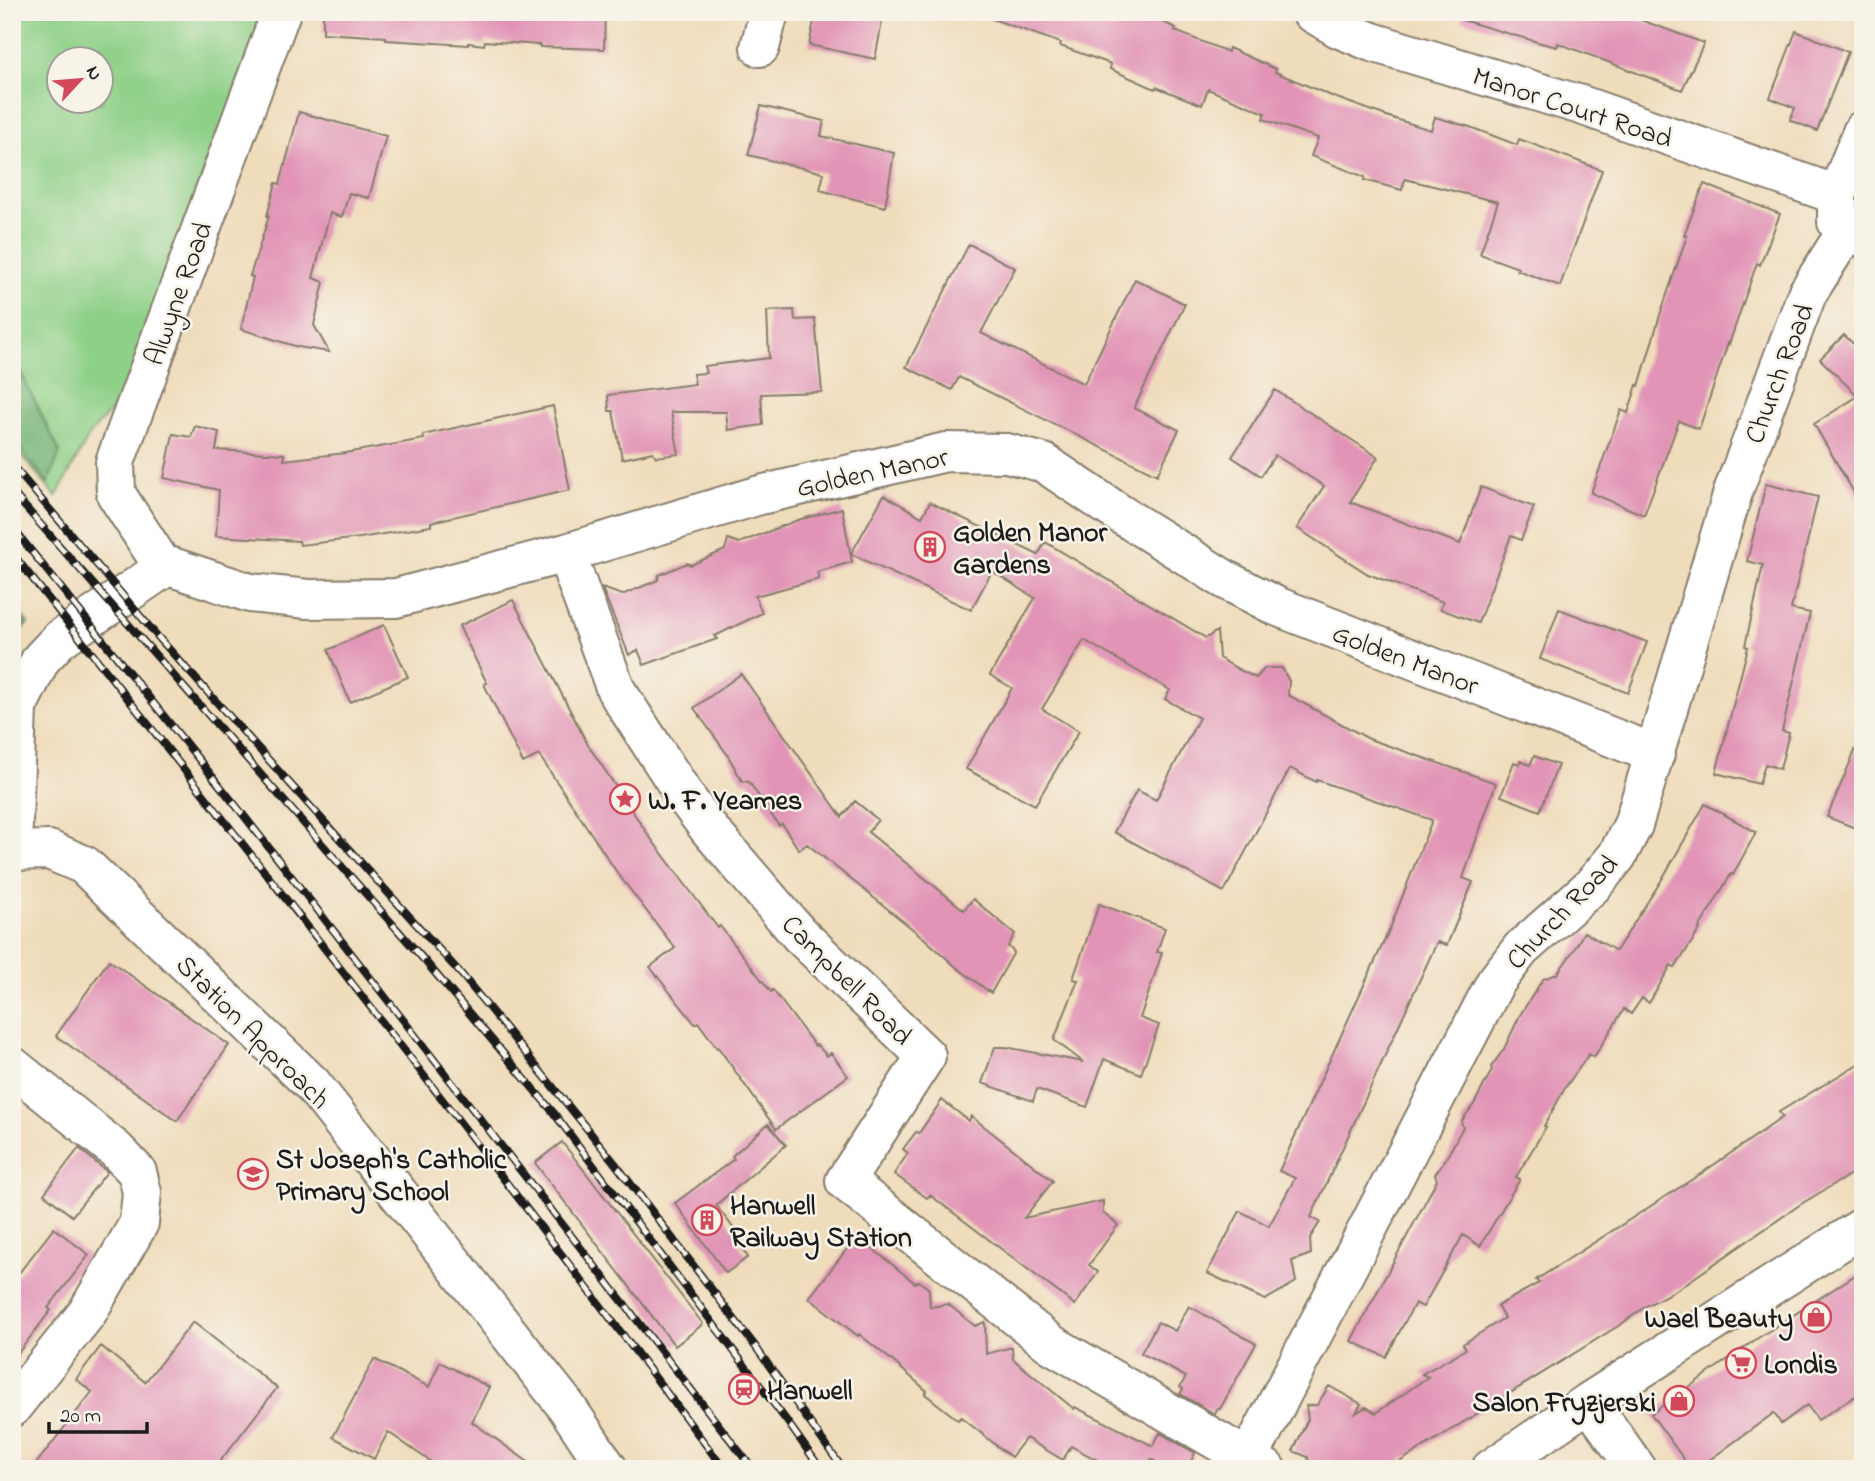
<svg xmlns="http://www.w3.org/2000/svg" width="1875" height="1481" font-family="'Indie Flower',sans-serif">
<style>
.green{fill:#8ed088;stroke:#557652;stroke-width:2;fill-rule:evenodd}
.forest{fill:#72b274;stroke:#476748;stroke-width:2}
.building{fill:#e194b6}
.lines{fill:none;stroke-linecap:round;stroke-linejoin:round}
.minor-casing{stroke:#867c6c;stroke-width:42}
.minor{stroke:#fff;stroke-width:38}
.rail-casing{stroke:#1c1c1c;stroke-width:8}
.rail{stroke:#f7f3e8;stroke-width:5;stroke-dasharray:16;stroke-linecap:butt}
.labels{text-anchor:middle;stroke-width:5;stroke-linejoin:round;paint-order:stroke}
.street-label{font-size:28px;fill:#1c1c1c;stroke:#f7f3e8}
.poi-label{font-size:28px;font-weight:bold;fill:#1c1c1c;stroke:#f7f3e8;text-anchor:start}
</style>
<rect width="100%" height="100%" fill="#f7f3e8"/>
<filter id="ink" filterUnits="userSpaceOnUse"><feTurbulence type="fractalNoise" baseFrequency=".0143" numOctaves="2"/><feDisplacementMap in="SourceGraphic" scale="14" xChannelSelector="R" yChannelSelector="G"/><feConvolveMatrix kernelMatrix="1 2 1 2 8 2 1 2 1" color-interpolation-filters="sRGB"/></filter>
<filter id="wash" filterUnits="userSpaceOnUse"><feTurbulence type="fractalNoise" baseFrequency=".00686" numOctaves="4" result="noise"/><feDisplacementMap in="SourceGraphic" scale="28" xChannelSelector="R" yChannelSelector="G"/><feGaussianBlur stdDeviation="1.57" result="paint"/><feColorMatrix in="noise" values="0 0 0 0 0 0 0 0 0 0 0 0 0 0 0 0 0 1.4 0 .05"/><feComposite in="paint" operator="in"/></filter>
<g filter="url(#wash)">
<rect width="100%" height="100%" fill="#efdcbb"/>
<path class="green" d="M 12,12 L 270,12 L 127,393 L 90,434 L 56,497 L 12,444 ZM 60,60 L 102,60 L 102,102 L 60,102 Z"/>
<path class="forest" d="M 12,355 L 60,452 L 48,483 L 12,438 Z
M 12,605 L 28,623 L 12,642 Z"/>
<g id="blocks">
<path class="building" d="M 323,12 L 605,12 L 604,49 L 540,47 L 540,45 L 485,41 L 484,45 L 468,43 L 468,45 L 386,40 L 386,37 L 323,33 Z
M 816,12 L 884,12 L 875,59 L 809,45 Z
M 985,12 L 1141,12 L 1176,28 L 1175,31 L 1228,52 L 1229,48 L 1276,69 L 1275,72 L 1334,97 L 1392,118 L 1431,130 L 1435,117 L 1470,127 L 1517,145 L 1519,139 L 1602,170 L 1560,286 L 1517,270 L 1518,268 L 1480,254 L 1498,202 L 1405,179 L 1402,190 L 1364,180 L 1365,177 L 1311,156 L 1318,138 L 1263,119 L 1265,113 L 1208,89 L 1202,105 L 1156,87 L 1155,89 L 1110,69 L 1111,64 L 1060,46 L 1061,43 L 984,16 Z
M 1463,12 L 1619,12 L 1704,43 L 1682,90 L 1558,43 L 1557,47 L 1541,43 L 1462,20 Z
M 1796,31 L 1848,52 L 1817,131 L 1790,120 L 1795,108 L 1770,98 Z
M 761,106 L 824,121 L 821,136 L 894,153 L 885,207 L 820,190 L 824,173 L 748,155 Z
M 299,112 L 386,136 L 369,198 L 349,193 L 342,217 L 330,213 L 321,247 L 313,278 L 324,282 L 314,325 L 329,352 L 298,347 L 241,329 L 253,277 L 250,276 L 269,216 L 267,216 L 276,183 L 280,184 Z
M 1704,184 L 1780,214 L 1760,265 L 1757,263 L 1729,344 L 1728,343 L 1699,429 L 1679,421 L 1644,515 L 1591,493 L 1621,410 L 1628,413 L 1637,385 L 1639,386 L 1660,315 L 1687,236 L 1684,235 Z
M 969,244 L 1015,268 L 981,333 L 1084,384 L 1135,279 L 1185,304 L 1134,408 L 1179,430 L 1157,475 L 959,377 L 952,390 L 906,367 Z
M 794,310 L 795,320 L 815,319 L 822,392 L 761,394 L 763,425 L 728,430 L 726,412 L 671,412 L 679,454 L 656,457 L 653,452 L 622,459 L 613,411 L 609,411 L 608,395 L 695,384 L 693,374 L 706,373 L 704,366 L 769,358 L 767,311 Z
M 1844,335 L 1863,353 L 1863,508 L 1814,424 L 1858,396 L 1820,359 Z
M 1275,390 L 1378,457 L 1350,502 L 1460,544 L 1481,487 L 1534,507 L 1521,540 L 1511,536 L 1478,623 L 1440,609 L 1443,602 L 1368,574 L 1297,528 L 1324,486 L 1275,455 L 1261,476 L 1232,457 Z
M 553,406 L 570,490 L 431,522 L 431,526 L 360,538 L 300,545 L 299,541 L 216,536 L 219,490 L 164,478 L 173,434 L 191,437 L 195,426 L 219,432 L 216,450 L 284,454 L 284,460 L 346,453 L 424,439 L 423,435 Z
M 1766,484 L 1818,497 L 1791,609 L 1810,613 L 1782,731 L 1789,733 L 1780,769 L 1765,764 L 1759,784 L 1716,773 L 1748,647 L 1745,646 L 1763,565 L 1747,561 Z
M 884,495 L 922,517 L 930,502 L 1038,555 L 1045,542 L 1206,638 L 1217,631 L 1219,658 L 1238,669 L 1256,678 L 1265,668 L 1282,668 L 1289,681 L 1288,695 L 1369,739 L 1496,783 L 1463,878 L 1473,882 L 1447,945 L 1437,942 L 1311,1217 L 1320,1222 L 1310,1238 L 1311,1254 L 1292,1261 L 1296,1282 L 1265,1300 L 1207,1273 L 1240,1211 L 1269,1226 L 1295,1178 L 1279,1171 L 1391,926 L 1432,820 L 1317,780 L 1316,782 L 1290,768 L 1224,892 L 1114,832 L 1137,790 L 1156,800 L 1199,718 L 1165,699 L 1170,690 L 1084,640 L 1042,709 L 1079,731 L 1035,805 L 966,769 L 1012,688 L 990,675 L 1035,598 L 992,571 L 971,610 L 851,554 Z
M 842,508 L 852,562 L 817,572 L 819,579 L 755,596 L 762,613 L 715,636 L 717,639 L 644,665 L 638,650 L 629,655 L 602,588 L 622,595 L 658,580 L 659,575 L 687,563 L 691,565 L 725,550 L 728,539 L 739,543 L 798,520 Z
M 513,600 L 588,745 L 649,836 L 718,928 L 720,926 L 771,992 L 773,990 L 815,1046 L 817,1045 L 827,1056 L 831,1053 L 848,1076 L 776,1129 L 718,1047 L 717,1048 L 698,1022 L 695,1024 L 650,967 L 675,948 L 618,874 L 539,755 L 523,763 L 503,723 L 484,684 L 487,683 L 459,626 Z
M 1559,609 L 1647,642 L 1628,693 L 1540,659 Z
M 384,625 L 408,677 L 350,702 L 328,650 Z
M 741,674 L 842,817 L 855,801 L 878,820 L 868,832 L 964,910 L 973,899 L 1015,934 L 1008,946 L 1014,952 L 991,993 L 955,966 L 925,939 L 807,844 L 799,850 L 782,824 L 779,826 L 749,782 L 742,781 L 727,754 L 694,708 Z
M 1863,732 L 1863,831 L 1827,817 Z
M 1534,756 L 1558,765 L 1540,811 L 1501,796 L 1514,762 L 1519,764 L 1520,761 L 1530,765 Z
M 1705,804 L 1756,832 L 1733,875 L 1731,874 L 1699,928 L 1700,929 L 1675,968 L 1671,965 L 1649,1003 L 1642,998 L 1631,1014 L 1624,1009 L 1594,1057 L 1589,1054 L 1565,1088 L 1544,1126 L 1546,1127 L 1516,1177 L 1520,1179 L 1480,1246 L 1463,1235 L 1423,1307 L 1415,1303 L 1386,1357 L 1351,1341 L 1437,1180 L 1435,1174 L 1447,1157 L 1463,1127 L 1461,1122 L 1474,1104 L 1492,1070 L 1491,1067 L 1504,1049 L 1520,1015 L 1543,979 L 1557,974 L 1574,950 L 1584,932 L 1616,951 L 1661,881 Z
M 1099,904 L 1165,928 L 1157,952 L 1162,953 L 1140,1018 L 1159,1025 L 1141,1074 L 1104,1059 L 1087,1107 L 1037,1089 L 1033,1101 L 982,1083 L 995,1047 L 1005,1047 L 1083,1062 L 1054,1040 L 1078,980 L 1073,979 Z
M 109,960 L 229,1045 L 177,1121 L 56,1036 Z
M 1863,1061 L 1863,1167 L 1801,1204 L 1678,1289 L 1646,1306 L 1623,1323 L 1388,1469 L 1319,1467 L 1309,1462 L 1308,1457 L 1293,1451 L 1308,1419 L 1306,1406 L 1317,1405 L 1329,1386 L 1361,1404 L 1356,1413 L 1366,1407 L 1376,1413 L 1428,1377 L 1422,1374 L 1466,1349 L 1463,1344 L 1504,1318 L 1497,1306 L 1539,1283 L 1536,1280 L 1702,1173 L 1783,1117 L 1779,1112 Z
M 942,1100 L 969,1121 L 971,1116 L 1053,1181 L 1024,1218 L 1103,1201 L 1103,1213 L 1118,1225 L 1089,1265 L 1098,1272 L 1075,1305 L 930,1195 L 927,1198 L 894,1174 L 908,1153 L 903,1149 L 916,1132 L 919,1133 Z
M 768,1124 L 786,1145 L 716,1205 L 740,1237 L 736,1241 L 748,1257 L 726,1273 L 675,1203 L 734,1159 L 732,1156 Z
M 562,1142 L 703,1324 L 675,1346 L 535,1163 Z
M 79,1148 L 107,1172 L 72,1216 L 44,1194 Z
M 54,1228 L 89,1255 L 48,1308 L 51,1310 L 12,1361 L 12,1282 Z
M 857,1236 L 915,1283 L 919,1281 L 929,1289 L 930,1307 L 948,1304 L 975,1326 L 985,1322 L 986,1354 L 1012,1347 L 1013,1359 L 1074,1409 L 1075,1407 L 1153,1446 L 1160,1433 L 1195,1453 L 1187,1469 L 1169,1469 L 1151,1459 L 1145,1469 L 1114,1469 L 1071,1446 L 1063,1460 L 1026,1438 L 1011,1457 L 961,1417 L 958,1420 L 925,1394 L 927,1391 L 889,1358 L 859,1334 L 858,1336 L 809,1298 Z
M 1863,1270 L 1863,1391 L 1818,1420 L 1807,1405 L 1781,1424 L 1774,1413 L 1697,1469 L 1691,1469 L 1651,1414 L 1755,1340 Z
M 1189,1306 L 1256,1344 L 1220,1409 L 1218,1408 L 1215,1414 L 1180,1394 L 1183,1389 L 1180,1387 L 1186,1377 L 1141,1353 L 1158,1322 L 1175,1331 Z
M 193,1322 L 277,1388 L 214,1469 L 32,1469 L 92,1392 L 76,1379 L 101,1346 L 145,1382 Z
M 374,1359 L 429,1387 L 440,1362 L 489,1387 L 472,1422 L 538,1469 L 441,1469 L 388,1432 L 374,1459 L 333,1437 Z"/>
</g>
</g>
<g filter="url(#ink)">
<use href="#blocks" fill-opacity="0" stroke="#867c6c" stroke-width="2"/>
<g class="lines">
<g class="minor-casing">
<path id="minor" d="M 1311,12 L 1338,28 L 1372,42 L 1581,105 L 1837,195
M 760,47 L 769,12
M 1837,222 L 1837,195 L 1863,130
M 566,553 L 616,690 L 686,798 L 709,829 L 799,934 L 926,1056 L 845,1181 L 1051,1344 L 1266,1469
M 164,568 L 172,567 L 250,593 L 308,599 L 396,598 L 566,553 L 760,495 L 946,452 L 1007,453 L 1044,463 L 1117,512 L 1224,579 L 1276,606 L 1655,754
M 164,568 L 116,494 L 115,462 L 281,12
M 12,851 L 49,850 L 84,865 L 312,1084 L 566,1406 L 608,1469
M 12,851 L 17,707 L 41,659 L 60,639 L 164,568
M 12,1066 L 116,1150 L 137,1172 L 142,1192 L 139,1223 L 87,1313 L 12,1407
M 1589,1402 L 1637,1469
M 1243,1469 L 1495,983 L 1521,949 L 1592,886 L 1617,856 L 1633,825 L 1734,489 L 1807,294 L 1837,246 L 1863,225
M 1491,1469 L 1589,1402 L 1863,1227"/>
</g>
<use href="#minor" class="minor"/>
<g class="rail-casing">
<path id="rail" d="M 12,465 L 159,638 L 462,975 L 614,1162 L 755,1346 L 843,1469
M 12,492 L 425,961 L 553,1112 L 786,1420 L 821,1469
M 12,527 L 245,817 L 753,1469
M 12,553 C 253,855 492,1159 724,1469"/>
</g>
<use href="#rail" class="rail"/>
</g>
</g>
<defs>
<g id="building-ring" transform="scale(1.575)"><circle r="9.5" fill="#f7f3e8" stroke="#d1495b" stroke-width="1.5"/><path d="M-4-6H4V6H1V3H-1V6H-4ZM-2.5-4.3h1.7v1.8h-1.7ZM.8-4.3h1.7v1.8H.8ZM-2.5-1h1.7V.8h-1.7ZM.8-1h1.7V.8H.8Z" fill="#d1495b"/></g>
<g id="sight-ring" transform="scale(1.575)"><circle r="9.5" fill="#f7f3e8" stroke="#d1495b" stroke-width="1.5"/><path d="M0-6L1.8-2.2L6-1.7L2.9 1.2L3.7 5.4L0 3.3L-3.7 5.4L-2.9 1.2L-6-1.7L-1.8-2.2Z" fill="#d1495b"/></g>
<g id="school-ring" transform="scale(1.575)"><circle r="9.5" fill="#f7f3e8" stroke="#d1495b" stroke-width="1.5"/><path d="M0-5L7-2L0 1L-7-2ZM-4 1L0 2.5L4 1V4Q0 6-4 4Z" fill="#d1495b"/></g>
<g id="shop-ring" transform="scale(1.575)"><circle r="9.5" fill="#f7f3e8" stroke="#d1495b" stroke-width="1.5"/><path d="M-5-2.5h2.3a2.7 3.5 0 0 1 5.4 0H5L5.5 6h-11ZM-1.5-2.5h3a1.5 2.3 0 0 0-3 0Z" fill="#d1495b"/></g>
<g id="supermarket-ring" transform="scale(1.575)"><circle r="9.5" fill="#f7f3e8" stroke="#d1495b" stroke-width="1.5"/><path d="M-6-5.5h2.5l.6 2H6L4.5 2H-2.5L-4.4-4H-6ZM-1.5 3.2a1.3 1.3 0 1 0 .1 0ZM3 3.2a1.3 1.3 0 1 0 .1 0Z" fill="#d1495b"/></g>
<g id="station-ring" transform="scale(1.575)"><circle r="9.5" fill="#f7f3e8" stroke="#d1495b" stroke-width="1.5"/><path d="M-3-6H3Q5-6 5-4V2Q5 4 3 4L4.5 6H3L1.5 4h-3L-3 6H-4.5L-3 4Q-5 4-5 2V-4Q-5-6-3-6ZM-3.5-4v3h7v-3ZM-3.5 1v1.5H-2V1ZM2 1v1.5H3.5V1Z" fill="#d1495b"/></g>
</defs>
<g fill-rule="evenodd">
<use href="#building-ring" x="930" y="547"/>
<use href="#sight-ring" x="625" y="799"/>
<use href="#school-ring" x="253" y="1174"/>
<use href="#building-ring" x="707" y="1220"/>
<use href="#shop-ring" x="1816" y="1317"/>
<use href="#supermarket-ring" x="1741" y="1363"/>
<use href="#station-ring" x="744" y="1389"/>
<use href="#shop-ring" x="1679" y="1401"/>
</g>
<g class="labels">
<g class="street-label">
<text transform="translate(1573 106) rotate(18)" y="10">Manor Court Road</text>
<text transform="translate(177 293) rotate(-70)" y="10">Alwyne Road</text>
<text transform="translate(1778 373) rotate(-69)" y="10">Church Road</text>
<text transform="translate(872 471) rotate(-12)" y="10">Golden Manor</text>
<text transform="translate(1406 658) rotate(21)" y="10">Golden Manor</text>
<text transform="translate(1561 911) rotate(-46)" y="10">Church Road</text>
<text transform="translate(848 979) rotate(45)" y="10">Campbell Road</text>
<text transform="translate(254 1031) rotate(45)" y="10">Station Approach</text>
</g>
<g class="poi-label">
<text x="953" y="541">Golden Manor<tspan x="953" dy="32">Gardens</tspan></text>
<text x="648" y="809">W. F. Yeames</text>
<text x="276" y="1168">St Joseph's Catholic<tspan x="276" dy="32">Primary School</tspan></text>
<text x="730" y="1214">Hanwell<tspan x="730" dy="32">Railway Station</tspan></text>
<text x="1793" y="1327" text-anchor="end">Wael Beauty</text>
<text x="1764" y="1373">Londis</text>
<text x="767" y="1399">Hanwell</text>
<text x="1656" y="1411" text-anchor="end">Salon Fryzjerski</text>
</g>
</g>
<rect width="1875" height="1481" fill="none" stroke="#f7f3e8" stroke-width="42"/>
<g transform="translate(80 80) rotate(64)"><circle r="33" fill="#f7f3e8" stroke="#9f9d96" stroke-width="2"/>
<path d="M0-5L12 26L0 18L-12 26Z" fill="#d1495b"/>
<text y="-10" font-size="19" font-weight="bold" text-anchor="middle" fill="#1c1c1c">N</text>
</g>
<path d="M49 1422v10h98v-10" fill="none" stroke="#1c1c1c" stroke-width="3.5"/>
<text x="60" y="1422" font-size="21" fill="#1c1c1c" stroke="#f7f3e8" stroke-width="5" paint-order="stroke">20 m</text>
</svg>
